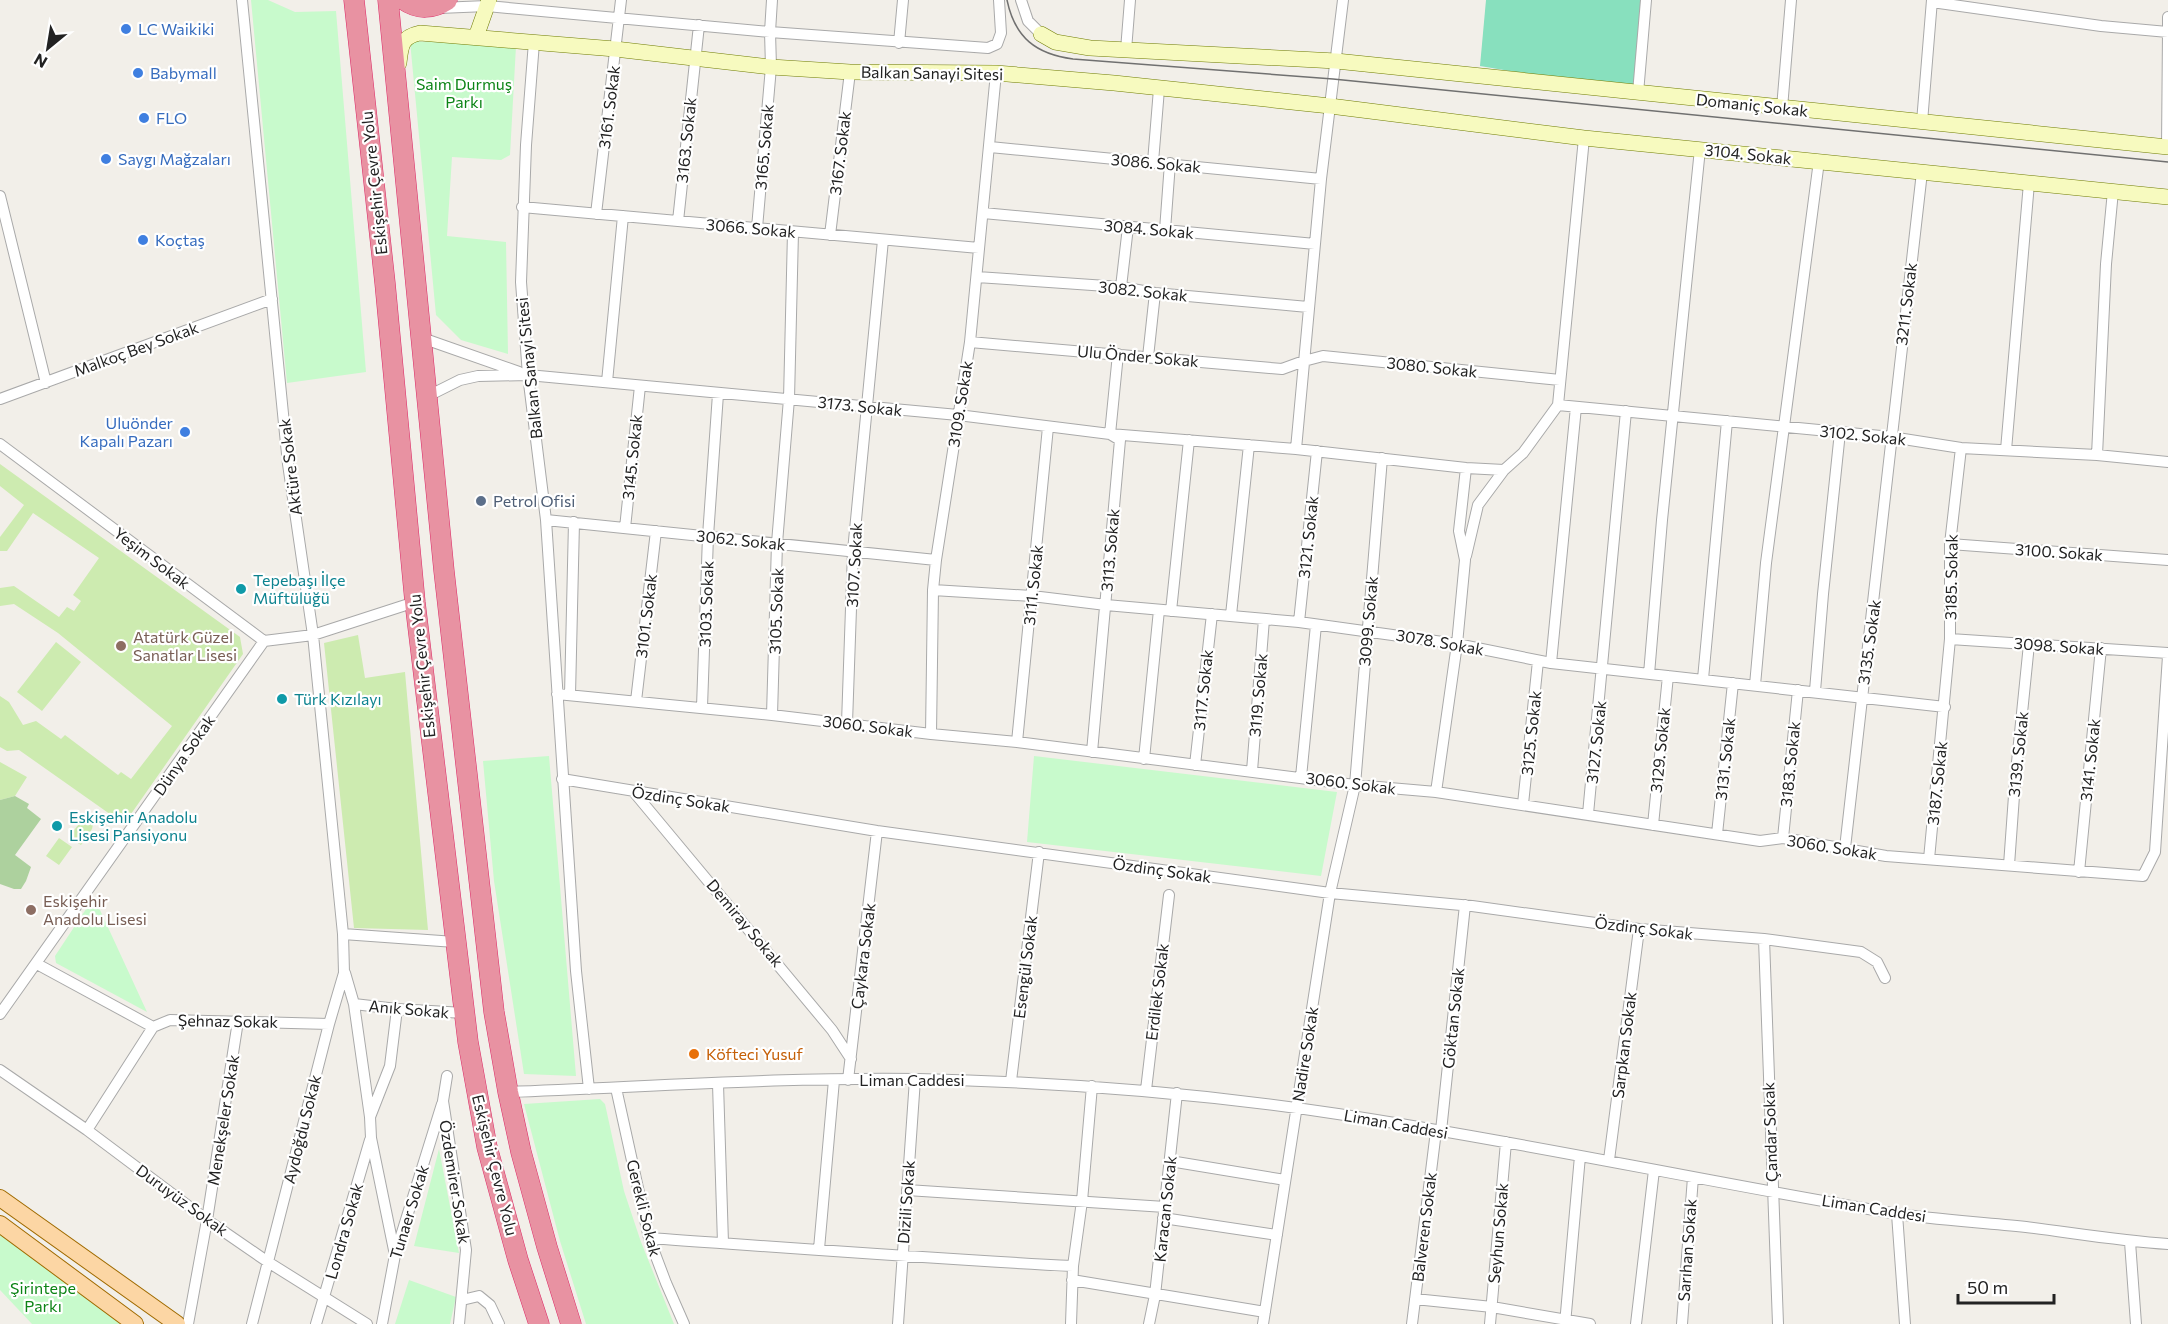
<svg xmlns="http://www.w3.org/2000/svg" width="2168" height="1324" font-family="Commissioner,sans-serif">
<style>
.grass{fill:#cdebb0}
.forest{fill:#add19e}
.park{fill:#c8facc}
.pitch{fill:#88e0be}
.lines{fill:none;stroke-linecap:round;stroke-linejoin:round}
.street-casing{stroke:#a9a9a9;stroke-width:12}
.secondary-casing{stroke:#707d05;stroke-width:16}
.primary-casing{stroke:#a06b00;stroke-width:18}
.highway-casing{stroke:#dc2a67;stroke-width:21}
.street{stroke:#fff;stroke-width:10}
.secondary{stroke:#f7fabf;stroke-width:15}
.primary{stroke:#fcd6a4;stroke-width:16}
.highway{stroke:#e892a2;stroke-width:20}
.tram{stroke:#707070;stroke-width:1.5}
.shop-dot{fill:#3f7fe0;stroke:#fff;stroke-width:2}
.service-dot{fill:#5c6f8a;stroke:#fff;stroke-width:2}
.culture-dot{fill:#0f9aa8;stroke:#fff;stroke-width:2}
.education-dot{fill:#8d6e63;stroke:#fff;stroke-width:2}
.food-dot{fill:#e8710a;stroke:#fff;stroke-width:2}
.labels{text-anchor:middle;stroke-width:4.5;stroke-linejoin:round;paint-order:stroke}
.shop-label{font-size:16px;fill:#366cbe;stroke:#fff;text-anchor:start}
.street-label{font-size:16px;fill:#222;stroke:#fff}
.park-label{font-size:16px;fill:#0c8416;stroke:#fff}
.service-label{font-size:16px;fill:#4e5e75;stroke:#fff;text-anchor:start}
.culture-label{font-size:16px;fill:#0d838f;stroke:#fff;text-anchor:start}
.education-label{font-size:16px;fill:#785e54;stroke:#fff;text-anchor:start}
.food-label{font-size:16px;fill:#c56008;stroke:#fff;text-anchor:start}
</style>
<rect width="100%" height="100%" fill="#f2efe9"/>
<path class="grass" d="M 0,464 L 240,637 L 243,654 L 124,824 L 19,750 L 7,751 L 0,747 L 0,696 L 9,702 L 23,725 L 36,721 L 61,739 L 65,735 L 118,775 L 121,772 L 131,779 L 172,726 L 58,633 L 14,604 L 0,606 L 0,588 L 14,586 L 59,617 L 67,607 L 74,611 L 81,601 L 73,595 L 99,558 L 33,513 L 7,551 L 0,551 L 0,537 L 24,505 L 0,486 Z
M 358,635 L 365,678 L 405,672 L 428,930 L 354,928 L 324,643 Z
M 56,642 L 81,662 L 42,711 L 17,692 Z
M 0,762 L 27,777 L 15,796 L 0,800 Z
M 84,817 L 93,824 L 92,829 L 81,845 L 69,837 Z
M 59,838 L 72,847 L 59,865 L 46,856 Z"/>
<path class="forest" d="M 15,796 L 29,804 L 27,808 L 41,819 L 15,855 L 31,867 L 26,881 L 21,889 L 14,889 L 0,884 L 0,800 Z"/>
<path class="park" d="M 251,0 L 268,0 L 295,12 L 336,11 L 366,372 L 287,383 Z
M 410,41 L 516,46 L 510,155 L 501,160 L 452,157 L 447,236 L 506,242 L 508,354 L 461,340 L 436,315 Z
M 549,756 L 576,1076 L 524,1074 L 494,881 L 483,761 Z
M 1034,756 L 1337,792 L 1321,876 L 1027,842 Z
M 94,897 L 147,1012 L 56,963 L 55,956 Z
M 600,1099 L 605,1104 L 624,1191 L 641,1242 L 674,1324 L 586,1324 L 560,1241 L 524,1104 Z
M 439,1149 L 459,1253 L 414,1246 Z
M 0,1234 L 122,1324 L 32,1324 L 0,1290 Z
M 409,1280 L 456,1297 L 450,1324 L 395,1324 Z"/>
<path class="pitch" d="M 1486,0 L 1644,0 L 1637,85 L 1540,76 L 1480,66 Z"/>
<g class="lines">
<g class="street-casing">
<path id="street" d="M 242,0 L 288,464 L 313,635 L 343,934 L 344,973 L 329,1024 L 252,1324
M 1021,0 L 1028,21 L 1041,34
M 1932,2 L 2101,26 L 2168,32 L 2168,17
M 439,8 L 487,6 L 770,32 L 988,48 L 997,44 L 1001,33 L 999,0
M 534,42 L 526,145 L 521,282 L 528,375 L 546,520 L 576,971 L 589,1089
M 899,43 L 903,0
M 1126,50 L 1130,0
M 1638,93 L 1646,0
M 1782,108 L 1791,0
M 1922,122 L 1932,0
M 990,147 L 1321,179
M 2167,147 L 2168,32
M 1153,162 L 1159,89
M 0,196 L 46,383
M 522,207 L 979,248
M 983,213 L 1315,244
M 596,214 L 621,0
M 678,221 L 699,25
M 757,228 L 771,67 L 770,32 L 772,0
M 1165,230 L 1170,163
M 830,235 L 850,72
M 977,277 L 1121,287 L 1155,293 L 1308,307
M 1121,287 L 1128,227
M 422,338 L 519,372
M 970,342 L 1282,369 L 1304,361 L 1323,356 L 1560,380
M 1148,357 L 1155,293
M 607,382 L 623,216
M 428,396 L 460,380 L 478,376 L 528,375 L 958,415 L 1110,434 L 1296,449 L 1466,468 L 1504,470 L 1523,453 L 1558,405 L 1584,138
M 0,399 L 272,299
M 1558,405 L 1891,437 L 1961,448 L 2097,455 L 2168,462
M 0,444 L 264,641 L 313,635 L 415,602
M 1296,449 L 1321,179 L 1343,0
M 2006,450 L 2029,183
M 2097,455 L 2106,264 L 2113,191
M 546,520 L 936,560
M 625,528 L 640,386
M 1950,544 L 2168,560
M 1466,556 L 1478,505 L 1504,470
M 933,590 L 1032,596 L 1106,605 L 1299,622 L 1457,644 L 1551,663 L 1945,707
M 1171,611 L 1189,440
M 1231,615 L 1249,445
M 1299,622 L 1317,451
M 1950,639 L 2168,653
M 1551,663 L 1576,407
M 1649,674 L 1662,520 L 1700,149
M 1703,679 L 1727,421
M 1755,685 L 1766,563 L 1819,161
M 1815,691 L 1823,594 L 1840,432
M 557,694 L 772,715 L 931,734 L 1017,742 L 1355,785 L 1436,792 L 1760,841 L 1783,838 L 1886,856 L 2143,876 L 2155,852 L 2168,656
M 570,695 L 574,522
M 636,701 L 656,531
M 702,707 L 708,536 L 718,394
M 772,715 L 777,543 L 789,399 L 793,232
M 847,723 L 853,551 L 883,240
M 931,734 L 933,590 L 936,560 L 970,342 L 996,73
M 1017,742 L 1048,427
M 1092,752 L 1120,440 L 1110,434 L 1118,354
M 1144,759 L 1159,610
M 1195,765 L 1212,614
M 1252,771 L 1264,619
M 1301,777 L 1316,625
M 562,779 L 877,831 L 1330,893 L 1472,906 L 1639,929 L 1764,939 L 1861,952 L 1877,962 L 1885,978
M 633,791 L 832,1030 L 851,1059
M 1436,792 L 1457,644 L 1465,560 L 1459,531 L 1466,468
M 1523,804 L 1538,661
M 1588,814 L 1626,411
M 1653,825 L 1668,676
M 1717,834 L 1733,683
M 1783,838 L 1798,690
M 1845,848 L 1922,172
M 1929,859 L 1950,639 L 1950,544 L 1961,448
M 2009,865 L 2015,782 L 2029,644
M 2079,872 L 2101,648
M 343,934 L 455,942
M 1764,939 L 1778,1324
M 37,964 L 153,1027 L 170,1020 L 329,1024
M 345,973 L 354,1004 L 370,1117
M 354,1004 L 397,1009 L 464,1013
M 0,1014 L 264,641
M 0,1070 L 87,1130 L 207,1220 L 268,1262 L 367,1324
M 447,1076 L 443,1101 L 466,1250 L 459,1324
M 848,1080 L 877,831
M 1011,1081 L 1039,852
M 718,1084 L 723,1243
M 616,1088 L 649,1238 L 666,1283 L 684,1324
M 1146,1090 L 1169,895
M 508,1092 C 645,1087 782,1077 919,1079 C 1060,1082 1199,1093 1338,1114 C 1524,1142 1707,1182 1892,1213 C 1936,1220 1982,1222 2026,1227 C 2074,1233 2120,1241 2168,1244
M 87,1130 L 153,1027
M 1441,1131 L 1465,905
M 1609,1160 L 1639,929
M 1170,1161 L 1285,1180
M 907,1190 L 1165,1207
M 1897,1214 L 1905,1324
M 1163,1218 L 1277,1235
M 649,1238 C 790,1248 932,1259 1073,1266
M 2130,1242 L 2136,1324
M 819,1249 L 834,1080
M 395,1255 L 371,1138 L 370,1117 L 390,1066 L 397,1009
M 1072,1280 L 1265,1312
M 1415,1299 L 1492,1307 L 1590,1324
M 462,1300 L 479,1296 L 490,1305 L 499,1324
M 188,1324 L 207,1220 L 238,1021
M 316,1324 L 370,1140
M 382,1324 L 395,1255 L 442,1104
M 898,1324 L 915,1079
M 1071,1324 L 1073,1266 L 1082,1201 L 1092,1086
M 1149,1324 L 1155,1295 L 1177,1093
M 1263,1324 L 1330,893 L 1355,785 L 1382,458
M 1412,1324 L 1436,1131
M 1490,1324 L 1506,1142
M 1565,1324 L 1580,1156
M 1636,1324 L 1654,1170
M 1682,1324 L 1693,1177"/>
</g>
<g class="secondary-casing">
<path id="secondary" d="M 1041,34 L 1055,42 L 1090,48 L 1336,61 L 2168,147
M 476,37 L 489,0
M 399,63 C 401,46 401,37 420,33 L 615,49 L 771,67 L 850,72 L 996,73 L 1114,83 L 1330,106 L 1584,138 L 2168,197"/>
</g>
<g class="primary-casing">
<path id="primary" d="M 0,1198 L 177,1324
M 0,1224 L 135,1324"/>
</g>
<g class="highway-casing">
<path id="highway" d="M 354,0 L 385,283 L 415,602 L 468,1042 L 487,1147 L 518,1260 L 539,1324
M 388,0 L 444,571 L 494,1012 L 508,1092 L 521,1152 L 547,1247 L 571,1324
M 404,0 C 418,10 433,9 447,0"/>
</g>
<use href="#street" class="street"/>
<use href="#secondary" class="secondary"/>
<use href="#primary" class="primary"/>
<use href="#highway" class="highway"/>
<path class="tram" d="M 1007,0 C 1015,38 1036,54 1073,59 L 1333,79 L 2168,162"/>
</g>
<g class="shop-dot">
<circle cx="126" cy="29" r="6"/>
<circle cx="138" cy="73" r="6"/>
<circle cx="144" cy="118" r="6"/>
<circle cx="106" cy="159" r="6"/>
<circle cx="143" cy="240" r="6"/>
<circle cx="185" cy="432" r="6"/>
</g>
<circle class="service-dot" cx="481" cy="501" r="6"/>
<g class="culture-dot">
<circle cx="241" cy="589" r="6"/>
<circle cx="282" cy="699" r="6"/>
<circle cx="57" cy="826" r="6"/>
</g>
<g class="education-dot">
<circle cx="121" cy="646" r="6"/>
<circle cx="31" cy="910" r="6"/>
</g>
<circle class="food-dot" cx="694" cy="1054" r="6"/>
<g class="labels">
<g class="shop-label">
<text x="138" y="35">LC Waikiki</text>
<text x="150" y="79">Babymall</text>
<text x="156" y="124">FLO</text>
<text x="118" y="165">Saygı Mağzaları</text>
<text x="155" y="246">Koçtaş</text>
<text x="173" y="429" text-anchor="end">Uluönder<tspan x="173" dy="18">Kapalı Pazarı</tspan></text>
</g>
<g class="street-label">
<text transform="translate(932 73) rotate(1)" y="6">Balkan Sanayi Sitesi</text>
<text transform="translate(1752 105) rotate(6)" y="6">Domaniç Sokak</text>
<text transform="translate(609 107) rotate(-83)" y="6">3161. Sokak</text>
<text transform="translate(686 140) rotate(-84)" y="6">3163. Sokak</text>
<text transform="translate(764 147) rotate(-85)" y="6">3165. Sokak</text>
<text transform="translate(840 153) rotate(-83)" y="6">3167. Sokak</text>
<text transform="translate(1748 154) rotate(6)" y="6">3104. Sokak</text>
<text transform="translate(1156 163) rotate(5)" y="6">3086. Sokak</text>
<text transform="translate(374 183) rotate(-96)" y="6">Eskişehir Çevre Yolu</text>
<text transform="translate(751 228) rotate(5)" y="6">3066. Sokak</text>
<text transform="translate(1149 229) rotate(5)" y="6">3084. Sokak</text>
<text transform="translate(1143 291) rotate(6)" y="6">3082. Sokak</text>
<text transform="translate(1906 304) rotate(-83)" y="6">3211. Sokak</text>
<text transform="translate(136 349) rotate(-20)" y="6">Malkoç Bey Sokak</text>
<text transform="translate(1138 356) rotate(5)" y="6">Ulu Önder Sokak</text>
<text transform="translate(1432 367) rotate(6)" y="6">3080. Sokak</text>
<text transform="translate(529 368) rotate(-96)" y="6">Balkan Sanayi Sitesi</text>
<text transform="translate(960 404) rotate(-81)" y="6">3109. Sokak</text>
<text transform="translate(860 406) rotate(6)" y="6">3173. Sokak</text>
<text transform="translate(1863 435) rotate(6)" y="6">3102. Sokak</text>
<text transform="translate(632 457) rotate(-84)" y="6">3145. Sokak</text>
<text transform="translate(290 467) rotate(-97)" y="6">Aktüre Sokak</text>
<text transform="translate(1308 537) rotate(-84)" y="6">3121. Sokak</text>
<text transform="translate(741 540) rotate(6)" y="6">3062. Sokak</text>
<text transform="translate(1110 550) rotate(-85)" y="6">3113. Sokak</text>
<text transform="translate(2059 552) rotate(4)" y="6">3100. Sokak</text>
<text transform="translate(152 558) rotate(37)" y="6">Yeşim Sokak</text>
<text transform="translate(854 565) rotate(-87)" y="6">3107. Sokak</text>
<text transform="translate(1951 577) rotate(-89)" y="6">3185. Sokak</text>
<text transform="translate(1033 585) rotate(-84)" y="6">3111. Sokak</text>
<text transform="translate(706 604) rotate(-88)" y="6">3103. Sokak</text>
<text transform="translate(776 611) rotate(-88)" y="6">3105. Sokak</text>
<text transform="translate(646 616) rotate(-83)" y="6">3101. Sokak</text>
<text transform="translate(1368 621) rotate(-85)" y="6">3099. Sokak</text>
<text transform="translate(1440 642) rotate(10)" y="6">3078. Sokak</text>
<text transform="translate(1869 642) rotate(-82)" y="6">3135. Sokak</text>
<text transform="translate(2059 646) rotate(4)" y="6">3098. Sokak</text>
<text transform="translate(422 666) rotate(-96)" y="6">Eskişehir Çevre Yolu</text>
<text transform="translate(1203 690) rotate(-84)" y="6">3117. Sokak</text>
<text transform="translate(1258 695) rotate(-85)" y="6">3119. Sokak</text>
<text transform="translate(868 726) rotate(7)" y="6">3060. Sokak</text>
<text transform="translate(1531 733) rotate(-84)" y="6">3125. Sokak</text>
<text transform="translate(1596 742) rotate(-84)" y="6">3127. Sokak</text>
<text transform="translate(1660 750) rotate(-84)" y="6">3129. Sokak</text>
<text transform="translate(2018 754) rotate(-84)" y="6">3139. Sokak</text>
<text transform="translate(184 755) rotate(-55)" y="6">Dünya Sokak</text>
<text transform="translate(1725 759) rotate(-84)" y="6">3131. Sokak</text>
<text transform="translate(2090 760) rotate(-84)" y="6">3141. Sokak</text>
<text transform="translate(1790 764) rotate(-84)" y="6">3183. Sokak</text>
<text transform="translate(1351 783) rotate(7)" y="6">3060. Sokak</text>
<text transform="translate(1937 783) rotate(-84)" y="6">3187. Sokak</text>
<text transform="translate(681 799) rotate(9)" y="6">Özdinç Sokak</text>
<text transform="translate(1832 847) rotate(9)" y="6">3060. Sokak</text>
<text transform="translate(1162 870) rotate(8)" y="6">Özdinç Sokak</text>
<text transform="translate(745 923) rotate(50)" y="6">Demiray Sokak</text>
<text transform="translate(1644 928) rotate(7)" y="6">Özdinç Sokak</text>
<text transform="translate(863 956) rotate(-83)" y="6">Çaykara Sokak</text>
<text transform="translate(1025 967) rotate(-83)" y="6">Esengül Sokak</text>
<text transform="translate(1157 992) rotate(-83)" y="6">Erdilek Sokak</text>
<text transform="translate(409 1009) rotate(5)" y="6">Anık Sokak</text>
<text transform="translate(1453 1018) rotate(-84)" y="6">Göktan Sokak</text>
<text transform="translate(228 1021) rotate(1)" y="6">Şehnaz Sokak</text>
<text transform="translate(1624 1045) rotate(-83)" y="6">Sarpkan Sokak</text>
<text transform="translate(1305 1054) rotate(-81)" y="6">Nadire Sokak</text>
<text x="912" y="1086">Liman Caddesi</text>
<text transform="translate(223 1120) rotate(-81)" y="6">Menekşeler Sokak</text>
<text transform="translate(1396 1124) rotate(10)" y="6">Liman Caddesi</text>
<text transform="translate(302 1129) rotate(-76)" y="6">Aydoğdu Sokak</text>
<text transform="translate(1770 1132) rotate(-92)" y="6">Çandar Sokak</text>
<text transform="translate(495 1165) rotate(76)" y="6">Eskişehir Çevre Yolu</text>
<text transform="translate(455 1182) rotate(81)" y="6">Özdemirer Sokak</text>
<text transform="translate(182 1200) rotate(36)" y="6">Duruyüz Sokak</text>
<text transform="translate(906 1202) rotate(-86)" y="6">Dizili Sokak</text>
<text transform="translate(644 1208) rotate(76)" y="6">Gerekli Sokak</text>
<text transform="translate(1874 1208) rotate(9)" y="6">Liman Caddesi</text>
<text transform="translate(1165 1209) rotate(-84)" y="6">Karacan Sokak</text>
<text transform="translate(409 1212) rotate(-73)" y="6">Tunaer Sokak</text>
<text transform="translate(1424 1227) rotate(-83)" y="6">Balveren Sokak</text>
<text transform="translate(344 1231) rotate(-74)" y="6">Londra Sokak</text>
<text transform="translate(1498 1233) rotate(-85)" y="6">Seyhun Sokak</text>
<text transform="translate(1687 1250) rotate(-86)" y="6">Sarıhan Sokak</text>
</g>
<g class="park-label">
<text x="464" y="90">Saim Durmuş<tspan x="464" dy="18">Parkı</tspan></text>
<text x="43" y="1294">Şirintepe<tspan x="43" dy="18">Parkı</tspan></text>
</g>
<g class="service-label">
<text x="493" y="507">Petrol Ofisi</text>
</g>
<g class="culture-label">
<text x="253" y="586">Tepebaşı İlçe<tspan x="253" dy="18">Müftülüğü</tspan></text>
<text x="294" y="705">Türk Kızılayı</text>
<text x="69" y="823">Eskişehir Anadolu<tspan x="69" dy="18">Lisesi Pansiyonu</tspan></text>
</g>
<g class="education-label">
<text x="133" y="643">Atatürk Güzel<tspan x="133" dy="18">Sanatlar Lisesi</tspan></text>
<text x="43" y="907">Eskişehir<tspan x="43" dy="18">Anadolu Lisesi</tspan></text>
</g>
<g class="food-label">
<text x="706" y="1060">Köfteci Yusuf</text>
</g>
</g>
<g transform="translate(48 48) rotate(210)" stroke="#ffffff" stroke-width="4.5" paint-order="stroke">
<path d="M0-4.5L10 22L0 15L-10 22Z" fill="#222222"/>
<text y="-9" font-size="16" font-weight="bold" text-anchor="middle" fill="#222222">N</text>
</g>
<path d="M1958 1294v9h96v-9" fill="none" stroke="#222222" stroke-width="3"/>
<text x="1967" y="1294" font-size="18" fill="#222222" stroke="#ffffff" stroke-width="4.5" paint-order="stroke">50 m</text>
</svg>
